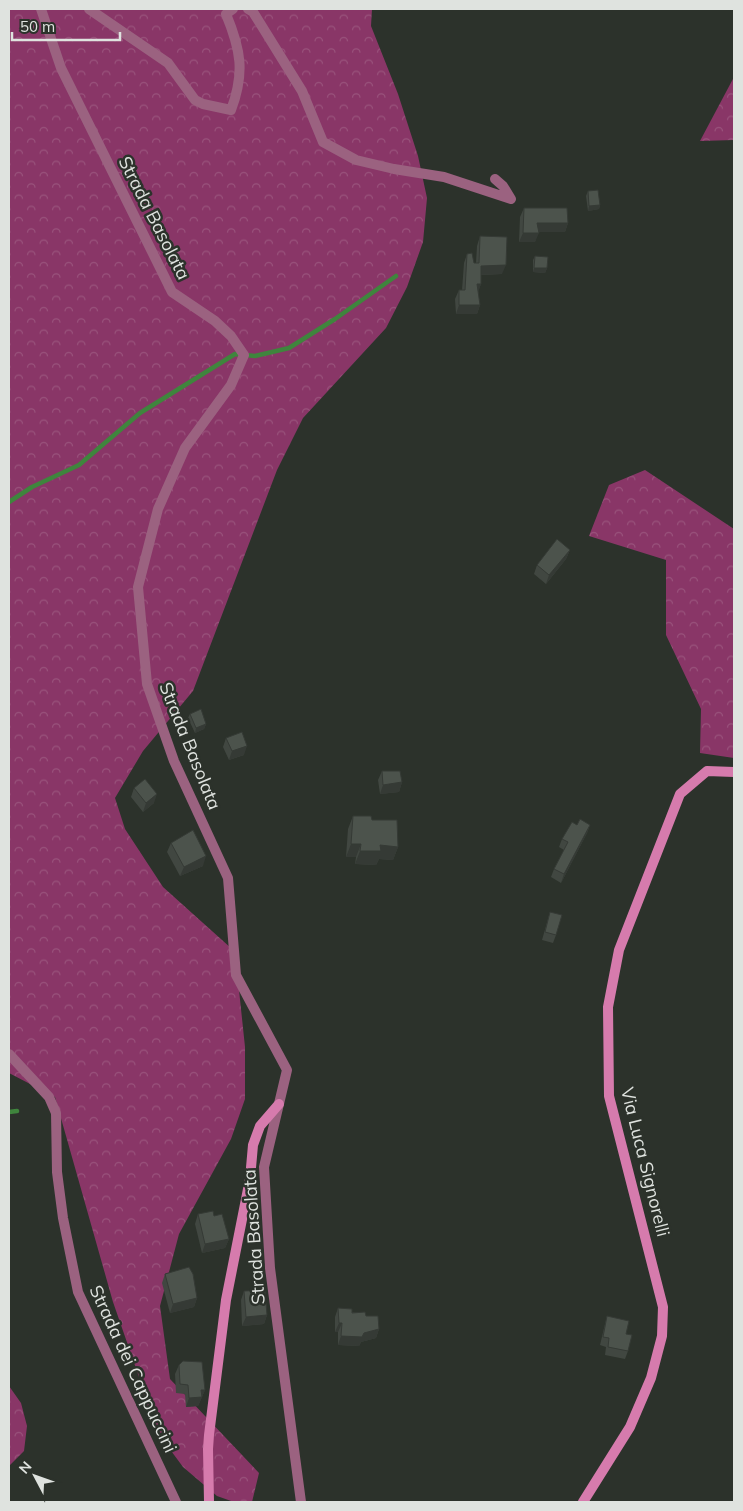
<svg xmlns="http://www.w3.org/2000/svg" width="743" height="1511" font-family="Mulish,sans-serif">
<style>
.forest{fill:url(#forest-crowns)}
.lines{fill:none;stroke-linecap:round;stroke-linejoin:round}
.stream{stroke:#3f853d;stroke-width:4.5}
.street{stroke:#9b6280;stroke-width:10}
.secondary{stroke:#d67bad;stroke-width:10}
.wall{fill:#414741}
.shaded-wall{fill:#353a35}
.building{fill:#4c534c;stroke:#353a35}
.labels{text-anchor:middle;stroke-width:5;stroke-linejoin:round;paint-order:stroke}
.street-label{font-size:18px;fill:#dfe3df;stroke:#2c322b}
</style>
<defs>
<pattern id="forest-crowns" width="20" height="18" patternUnits="userSpaceOnUse" patternTransform="scale(1.25)"><rect width="20" height="18" fill="#893667"/><path d="M2 6a3 3 0 1 1 6 0M12 15a3 3 0 1 1 6 0" fill="none" stroke="#99537c"/></pattern>
</defs>
<rect width="100%" height="100%" fill="#2c322b"/>
<path class="forest" d="M 9,9 L 372,9 L 371,26 L 398,94 L 418,156 L 427,198 L 423,242 L 407,287 L 386,328 L 303,418 L 277,470 L 193,691 L 143,751 L 115,798 L 125,829 L 163,887 L 232,949 L 239,990 L 245,1047 L 245,1099 L 231,1139 L 179,1234 L 160,1306 L 170,1379 L 259,1473 L 252,1502 L 234,1502 L 217,1496 L 183,1467 L 152,1425 L 138,1374 L 113,1302 L 55,1097 L 9,1073 Z
M 734,77 L 734,140 L 700,141 Z
M 645,470 L 734,529 L 734,758 L 700,753 L 701,709 L 666,635 L 666,560 L 589,536 L 609,485 Z
M 9,1386 L 21,1403 L 27,1426 L 24,1451 L 9,1466 Z"/>
<g class="lines">
<path class="stream" d="M 9,502 L 32,487 L 79,465 L 140,413 L 235,354 L 255,356 L 289,348 L 335,319 L 396,276
M 9,1112 L 17,1111"/>
<path class="street" d="M 41,9 L 61,68 L 172,292 L 215,321 L 231,336 L 244,355 L 231,385 L 185,448 L 158,509 L 138,587 L 147,684 L 174,761 L 228,878 L 236,975 L 287,1070 L 264,1167 L 270,1268 L 301,1502
M 89,9 L 168,63 L 195,100 L 203,104 L 231,110 C 245,73 241,50 226,14 L 233,9
M 248,9 L 253,12 L 302,91 L 323,142 L 356,160 L 394,169 L 444,177 L 511,199 L 503,186 L 495,179
M 9,1054 L 49,1097 L 56,1113 L 57,1172 L 63,1218 L 78,1292 L 176,1502"/>
<path class="secondary" d="M 209,1502 L 208,1449 L 209,1435 L 226,1300 L 250,1179 L 253,1145 L 260,1126 L 279,1104
M 583,1502 L 630,1427 L 651,1378 L 662,1336 L 663,1307 L 609,1096 L 608,1007 L 619,950 L 680,794 L 707,771 L 734,772"/>
</g>
<path class="wall" d="M 588,191 L 600,205 L 599,209 L 588,211 L 586,196 Z
M 524,208 L 568,223 L 565,232 L 538,232 L 535,242 L 519,242 L 520,217 Z
M 480,236 L 502,274 L 481,275 L 481,284 L 478,291 L 480,305 L 477,314 L 456,314 L 455,299 L 459,290 L 462,290 L 464,263 L 467,254 L 474,263 L 476,263 L 477,246 Z
M 535,256 L 547,268 L 545,273 L 533,272 L 533,260 Z
M 570,550 L 566,559 L 546,584 L 534,574 L 537,565 Z
M 190,714 L 206,724 L 204,729 L 195,733 L 188,718 Z
M 226,738 L 244,755 L 229,760 L 223,747 Z
M 382,771 L 402,782 L 399,792 L 380,794 L 378,780 Z
M 134,788 L 154,803 L 143,812 L 131,797 Z
M 353,816 L 372,820 L 398,847 L 393,860 L 379,859 L 376,865 L 355,864 L 356,857 L 346,857 L 348,829 Z
M 577,825 L 590,825 L 587,833 L 561,883 L 551,877 L 554,869 L 564,850 L 559,847 L 562,839 Z
M 171,843 L 203,866 L 180,876 L 167,852 Z
M 550,912 L 556,935 L 553,943 L 542,940 Z
M 198,1214 L 214,1216 L 229,1239 L 225,1248 L 202,1253 L 195,1224 Z
M 165,1274 L 197,1298 L 194,1307 L 170,1313 L 162,1283 Z
M 244,1291 L 267,1315 L 264,1324 L 242,1326 L 241,1300 Z
M 338,1308 L 366,1316 L 379,1329 L 376,1338 L 361,1342 L 359,1346 L 338,1345 L 338,1332 L 335,1332 L 335,1317 Z
M 607,1316 L 626,1334 L 628,1351 L 625,1359 L 605,1355 L 606,1347 L 600,1345 L 605,1324 Z
M 179,1365 L 205,1390 L 198,1406 L 186,1407 L 185,1394 L 176,1393 L 175,1374 Z"/>
<path class="shaded-wall" d="M 600,205 L 599,209 L 588,211 L 589,206 Z
M 537,223 L 568,223 L 565,232 L 534,232 Z
M 523,233 L 539,233 L 535,242 L 519,242 Z
M 506,265 L 502,274 L 478,275 L 481,266 Z
M 534,268 L 547,268 L 545,273 L 533,272 Z
M 477,284 L 481,284 L 478,293 Z
M 459,305 L 480,305 L 477,314 L 456,314 Z
M 570,550 L 566,559 L 546,584 L 549,575 Z
M 206,724 L 204,729 L 195,733 L 196,728 Z
M 247,746 L 244,755 L 229,760 L 232,751 Z
M 402,782 L 399,792 L 380,794 L 383,785 Z
M 157,794 L 154,803 L 143,812 L 146,803 Z
M 590,825 L 587,833 L 561,883 L 564,874 Z
M 351,844 L 361,844 L 356,857 L 346,857 Z
M 380,845 L 398,847 L 393,860 L 379,859 L 376,865 L 355,864 L 360,851 Z
M 206,856 L 203,866 L 180,876 L 184,867 Z
M 229,1239 L 225,1248 L 202,1253 L 205,1244 Z
M 197,1298 L 194,1307 L 170,1313 L 173,1304 Z
M 267,1315 L 264,1324 L 242,1326 L 246,1317 Z
M 339,1323 L 342,1323 L 338,1332 L 335,1332 Z
M 379,1329 L 376,1338 L 361,1342 L 359,1346 L 338,1345 L 341,1336 L 364,1333 Z
M 201,1390 L 205,1390 L 198,1406 L 186,1407 L 189,1398 Z"/>
<path class="building" d="M 598,190 L 600,205 L 589,206 L 588,191 Z
M 524,208 L 567,208 L 568,223 L 537,223 L 539,233 L 523,233 Z
M 480,236 L 507,237 L 506,265 L 481,266 L 481,284 L 477,284 L 480,305 L 459,305 L 459,290 L 465,290 L 467,254 L 472,253 L 474,263 L 479,263 Z
M 535,256 L 548,257 L 547,268 L 534,268 Z
M 557,539 L 570,550 L 549,575 L 537,565 Z
M 201,709 L 206,724 L 196,728 L 190,714 Z
M 242,732 L 247,746 L 232,751 L 226,738 Z
M 382,771 L 400,771 L 402,782 L 383,785 Z
M 145,779 L 157,794 L 146,803 L 134,788 Z
M 353,816 L 371,816 L 372,820 L 397,820 L 398,847 L 380,845 L 381,851 L 360,851 L 361,844 L 351,844 Z
M 580,819 L 590,825 L 564,874 L 554,869 L 568,842 L 562,839 L 572,822 L 577,825 Z
M 193,830 L 206,856 L 184,867 L 171,843 Z
M 550,912 L 562,915 L 556,935 L 545,932 Z
M 213,1211 L 214,1216 L 222,1214 L 229,1239 L 205,1244 L 198,1214 Z
M 189,1267 L 193,1274 L 197,1298 L 173,1304 L 165,1274 Z
M 265,1290 L 267,1315 L 246,1317 L 244,1291 Z
M 338,1308 L 352,1309 L 352,1313 L 365,1312 L 366,1316 L 378,1316 L 379,1329 L 364,1333 L 362,1337 L 341,1336 L 342,1323 L 339,1323 Z
M 607,1316 L 629,1321 L 626,1334 L 632,1335 L 628,1351 L 608,1347 L 609,1338 L 603,1337 Z
M 183,1361 L 202,1362 L 205,1390 L 201,1390 L 202,1397 L 189,1398 L 188,1385 L 180,1384 L 179,1365 Z"/>
<g class="labels">
<g class="street-label">
<text transform="translate(154 218) rotate(63)" y="6">Strada Basolata</text>
<text transform="translate(190 746) rotate(68)" y="6">Strada Basolata</text>
<text transform="translate(645 1162) rotate(76)" y="6">Via Luca Signorelli</text>
<text transform="translate(254 1237) rotate(-94)" y="6">Strada Basolata</text>
<text transform="translate(133 1369) rotate(65)" y="6">Strada dei Cappuccini</text>
</g>
</g>
<rect width="743" height="1511" fill="none" stroke="#dfe3df" stroke-width="20"/>
<g transform="translate(35 1476) rotate(311)" stroke="#2c322b" stroke-width="4" paint-order="stroke">
<path d="M0-4L9 19L0 12L-9 19Z" fill="#dfe3df"/>
<text y="-8" font-size="14" font-weight="bold" text-anchor="middle" fill="#dfe3df">N</text>
</g>
<path d="M12 32v8h108v-8" fill="none" stroke="#dfe3df" stroke-width="2.5"/>
<text x="20" y="32" font-size="15" fill="#dfe3df" stroke="#2c322b" stroke-width="4" paint-order="stroke">50 m</text>
</svg>
